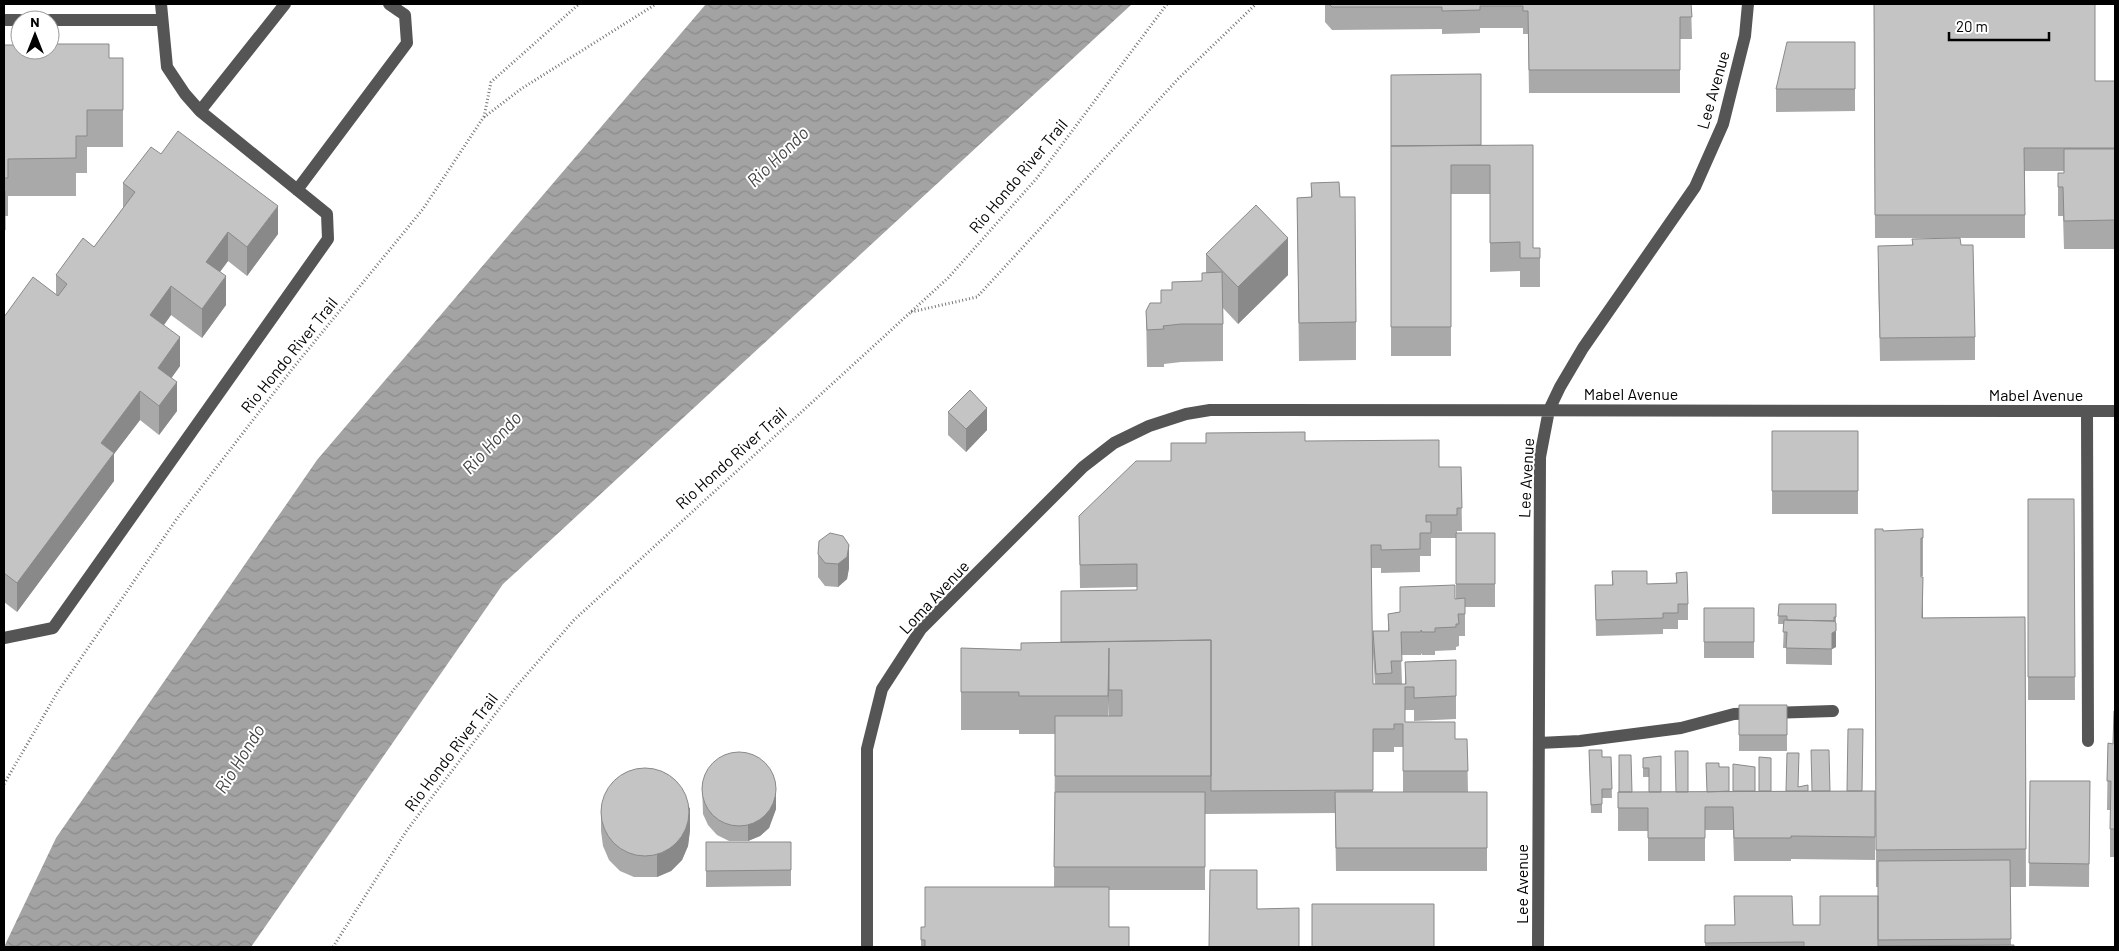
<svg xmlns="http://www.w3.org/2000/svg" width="2119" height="951" font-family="Barlow,sans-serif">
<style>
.water{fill:url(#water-waves)}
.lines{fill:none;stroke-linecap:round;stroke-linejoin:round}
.path{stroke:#777;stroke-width:3;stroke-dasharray:1 2.5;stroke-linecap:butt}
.minor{stroke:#555;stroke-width:12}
.wall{fill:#a9a9a9;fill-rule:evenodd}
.shaded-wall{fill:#898989}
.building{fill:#c4c4c4;stroke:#898989}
.labels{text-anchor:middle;stroke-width:4;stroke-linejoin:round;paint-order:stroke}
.street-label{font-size:16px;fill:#000;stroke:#fff}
.water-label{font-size:18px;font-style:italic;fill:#444;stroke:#fff}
</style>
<defs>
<pattern id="water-waves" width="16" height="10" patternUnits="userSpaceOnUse" patternTransform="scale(1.25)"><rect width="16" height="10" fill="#a3a3a3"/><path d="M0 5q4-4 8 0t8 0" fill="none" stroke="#8b8b8b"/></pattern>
</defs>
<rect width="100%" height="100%" fill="#fff"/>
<path class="water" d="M 706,4 L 1132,4 L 503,584 L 251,947 L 4,947 L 56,838 L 317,460 Z"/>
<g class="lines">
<path class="path" d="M 484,117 L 491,82 L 579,4
M 911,312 L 977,297 L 1178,79 L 1256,4
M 4,784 L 57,693 L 176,520 L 293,368 L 423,209 L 483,118 L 521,89 L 656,4
M 333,947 L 407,830 L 515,688 L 574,620 L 948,278 L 1037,178 L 1167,4"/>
<path class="minor" d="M 4,20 L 20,20
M 50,20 L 161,20
M 200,111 L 285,4
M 297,190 L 407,43 L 405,15 L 389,4
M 2087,412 L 2088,741
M 4,638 L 53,628 L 328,239 L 327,214 L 200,111 L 185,94 L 167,67 L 161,4
M 1539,743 L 1580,741 L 1681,728 L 1734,714 L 1833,711
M 867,947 L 867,749 L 882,689 L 921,629 L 1083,467 L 1114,443 L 1149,426 L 1186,414 L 1210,410 L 2115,411
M 1538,947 L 1540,457 L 1549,410 L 1560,387 L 1583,348 L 1695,187 L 1723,124 L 1745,36 L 1748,4"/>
</g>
<path class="wall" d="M 1325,4 L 1691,4 L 1692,39 L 1680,39 L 1680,93 L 1529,93 L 1528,34 L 1523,34 L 1523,28 L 1480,28 L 1480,33 L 1442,34 L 1442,29 L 1332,30 L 1325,22 Z
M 1874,4 L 2095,81 L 2115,81 L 2115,249 L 2064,249 L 2063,216 L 2058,216 L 2058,173 L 2064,173 L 2064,171 L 2025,171 L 2025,238 L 1875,238 Z
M 1855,42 L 1855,111 L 1776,112 L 1776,89 Z
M 4,45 L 109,58 L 123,58 L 123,147 L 87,147 L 87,173 L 76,173 L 76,196 L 8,196 L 8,216 L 5,216 L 5,268 L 4,268 Z
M 1391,75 L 1481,145 L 1533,248 L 1540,248 L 1540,287 L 1520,287 L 1520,271 L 1490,272 L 1490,194 L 1451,194 L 1451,356 L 1391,356 Z
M 123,183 L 278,234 L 247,276 L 228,261 L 220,272 L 226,305 L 202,338 L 171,315 L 164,325 L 180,366 L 171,378 L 177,411 L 159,435 L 140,420 L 114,454 L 114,481 L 17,612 L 4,602 L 4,317 L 56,294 L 56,275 L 94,247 L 123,208 Z
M 1311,183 L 1340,197 L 1356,322 L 1356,360 L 1299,361 L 1297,198 L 1311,197 Z
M 1912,239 L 1961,245 L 1975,337 L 1975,360 L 1880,361 L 1878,269 L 1912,245 Z
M 1206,254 L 1288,275 L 1238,324 L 1223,308 L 1223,361 L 1181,362 L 1164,364 L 1164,367 L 1147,367 L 1146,311 L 1161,303 L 1172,290 L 1172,282 L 1202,281 L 1206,273 Z
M 948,412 L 987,430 L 966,452 L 948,435 Z
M 1772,431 L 1858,431 L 1858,514 L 1772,514 Z
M 1305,441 L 1439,467 L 1461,467 L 1462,531 L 1457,531 L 1457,533 L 1495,533 L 1495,607 L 1465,607 L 1465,636 L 1459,636 L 1459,646 L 1456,647 L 1456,650 L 1435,651 L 1435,655 L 1422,655 L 1421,653 L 1421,655 L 1401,655 L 1402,684 L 1392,684 L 1405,684 L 1405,662 L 1456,660 L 1456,719 L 1414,721 L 1414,710 L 1405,710 L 1405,722 L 1455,739 L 1467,739 L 1468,792 L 1487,792 L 1487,871 L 1336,871 L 1335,813 L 1205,814 L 1205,890 L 1109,890 L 1109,927 L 1129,947 L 921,947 L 921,927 L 925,927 L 1054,887 L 1055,734 L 1019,734 L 1019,730 L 961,730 L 961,648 L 1021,650 L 1061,642 L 1137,590 L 1137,587 L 1080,588 L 1079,516 L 1171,461 L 1206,443 ZM 1431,538 L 1456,538 L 1456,599 L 1400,587 L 1400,612 L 1388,614 L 1388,631 L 1373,631 L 1373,654 L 1375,684 L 1373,684 L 1371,568 L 1381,568 L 1381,573 L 1420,572 L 1420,556 L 1431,556 ZM 1109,685 L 1109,716 L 1108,716 ZM 1394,747 L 1403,747 L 1403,792 L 1373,792 L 1373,752 L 1394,752 Z
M 2028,499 L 2074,499 L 2075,700 L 2028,700 Z
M 1875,529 L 1883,531 L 1923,529 L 1923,576 L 1921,576 L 1923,618 L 2025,617 L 2026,887 L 2010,887 L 2011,945 L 2014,947 L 1705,947 L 1705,925 L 1820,925 L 1878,896 L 1878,887 L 1876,887 Z
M 818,554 L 849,568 L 847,579 L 838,587 L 825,586 L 818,577 Z
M 1612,571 L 1647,584 L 1676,583 L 1676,573 L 1688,604 L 1688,620 L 1678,620 L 1678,629 L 1663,629 L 1663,634 L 1596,636 L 1595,585 L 1612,585 Z
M 1779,604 L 1836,604 L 1836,647 L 1832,649 L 1832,665 L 1786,664 L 1786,648 L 1783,648 L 1784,624 L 1778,624 Z
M 1704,608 L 1754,608 L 1754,658 L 1704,658 Z
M 1739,705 L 1787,705 L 1787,751 L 1739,751 Z
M 2115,711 L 2115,857 L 2110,857 L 2110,810 L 2107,810 L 2108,743 L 2113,744 Z
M 1589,750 L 1602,757 L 1611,757 L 1612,798 L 1602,798 L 1602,813 L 1591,813 Z
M 1643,758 L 1661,792 L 1707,792 L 1719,767 L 1729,791 L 1786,791 L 1799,787 L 1808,791 L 1875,791 L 1875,860 L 1791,859 L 1791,861 L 1734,861 L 1733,830 L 1705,830 L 1705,861 L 1648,861 L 1648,831 L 1618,831 L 1618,792 L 1649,792 L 1649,777 L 1643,777 Z
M 2030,781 L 2090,781 L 2089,887 L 2029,886 Z
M 702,785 L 776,809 L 769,828 L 760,836 L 748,841 L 729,841 L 717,835 L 708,825 L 703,814 Z
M 601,808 L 690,830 L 688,846 L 682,860 L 671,871 L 657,877 L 634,877 L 620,871 L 609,860 L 603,846 L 601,831 Z
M 706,842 L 791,842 L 791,886 L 706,887 Z"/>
<path class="shaded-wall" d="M 278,206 L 278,234 L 247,276 L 247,247 Z
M 228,232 L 228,261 L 206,290 L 206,262 Z
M 1288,238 L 1288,275 L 1238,324 L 1238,287 Z
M 226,276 L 226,305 L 202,338 L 202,309 Z
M 171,286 L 171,315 L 150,344 L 150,315 Z
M 180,337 L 180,366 L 158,397 L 158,368 Z
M 177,382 L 177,411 L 159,435 L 159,406 Z
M 140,391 L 140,420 L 114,454 L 114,481 L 17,612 L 17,583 L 101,443 Z
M 987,408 L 987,430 L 966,452 L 966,429 Z
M 849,545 L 849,568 L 847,579 L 838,587 L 838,564 Z
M 1923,577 L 1923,614 L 1922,656 L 1922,618 Z
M 1836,631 L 1836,647 L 1832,649 L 1832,633 Z
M 1109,648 L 1109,685 L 1108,734 L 1108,696 Z
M 776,793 L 776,809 L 769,828 L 760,836 L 748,841 L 748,825 Z
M 690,807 L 690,830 L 688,846 L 682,860 L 671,871 L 657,877 L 657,855 Z"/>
<path class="building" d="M 1329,4 L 1691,4 L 1692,17 L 1680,17 L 1680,70 L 1529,70 L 1528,11 L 1523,11 L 1523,6 L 1480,6 L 1480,10 L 1442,11 L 1442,7 L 1332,7 Z
M 1874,4 L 2095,4 L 2095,81 L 2115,81 L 2115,148 L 2024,148 L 2025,215 L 1875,215 Z
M 1787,42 L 1855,42 L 1855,89 L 1776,89 Z
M 50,44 L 109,44 L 109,58 L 123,58 L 123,110 L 87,110 L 87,136 L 76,136 L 76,158 L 8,159 L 8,178 L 4,178 L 4,45 L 20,45 L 20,50 L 50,50 Z
M 1481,74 L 1481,145 L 1391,146 L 1391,75 Z
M 178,131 L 278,206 L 247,247 L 228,232 L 206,262 L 226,276 L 202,309 L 171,286 L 150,315 L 180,337 L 158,368 L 177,382 L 159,406 L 140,391 L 101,443 L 114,453 L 17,583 L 4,573 L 4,317 L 33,277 L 58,296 L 67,284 L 56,275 L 83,238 L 94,247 L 135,192 L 123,183 L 151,147 L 161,154 Z
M 1533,145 L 1533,248 L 1540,248 L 1540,258 L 1520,258 L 1520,242 L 1490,243 L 1490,165 L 1451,165 L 1451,327 L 1391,327 L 1391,146 Z
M 2064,149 L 2115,149 L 2115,220 L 2064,221 L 2063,187 L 2058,187 L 2058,173 L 2064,173 Z
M 1339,182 L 1340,197 L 1355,197 L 1356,322 L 1299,323 L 1297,198 L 1312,197 L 1311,183 Z
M 4,191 L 5,191 L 5,230 L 4,230 Z
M 1256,205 L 1288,238 L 1238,287 L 1206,254 Z
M 1960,238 L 1961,245 L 1973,245 L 1975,337 L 1880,338 L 1878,246 L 1913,245 L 1912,239 Z
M 1222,272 L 1223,324 L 1181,324 L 1163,326 L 1164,329 L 1147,330 L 1146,311 L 1150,303 L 1161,303 L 1161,290 L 1172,290 L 1172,282 L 1202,281 L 1202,273 Z
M 970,390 L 987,408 L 966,429 L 948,412 Z
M 1772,431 L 1858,431 L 1858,491 L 1772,491 Z
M 1305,432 L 1305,441 L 1439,440 L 1439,467 L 1461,467 L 1462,508 L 1457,508 L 1457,515 L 1426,515 L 1426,522 L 1431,522 L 1431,533 L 1420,533 L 1420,549 L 1381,550 L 1381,545 L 1371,545 L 1373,684 L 1406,684 L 1405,662 L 1456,660 L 1456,696 L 1414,698 L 1414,687 L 1405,687 L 1405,722 L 1455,722 L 1455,739 L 1467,739 L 1468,771 L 1403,771 L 1403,724 L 1394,724 L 1394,729 L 1373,729 L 1373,790 L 1211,791 L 1211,640 L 1061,642 L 1061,591 L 1137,590 L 1137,564 L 1080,565 L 1079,516 L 1136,461 L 1171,461 L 1171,443 L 1206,443 L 1206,433 Z
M 2028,499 L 2074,499 L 2075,677 L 2028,677 Z
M 1875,529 L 1883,529 L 1883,531 L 1923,529 L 1923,538 L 1921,538 L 1921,577 L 1923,577 L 1922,618 L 2025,617 L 2026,849 L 1876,850 Z
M 830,533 L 843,536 L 849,545 L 847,557 L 838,564 L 825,563 L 818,554 L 819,541 Z
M 1456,533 L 1495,533 L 1495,584 L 1456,584 Z
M 1612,571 L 1647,571 L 1647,584 L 1677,583 L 1676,573 L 1687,572 L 1688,604 L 1678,604 L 1678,613 L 1663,613 L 1663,618 L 1596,620 L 1595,585 L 1613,585 Z
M 1455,585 L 1455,599 L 1465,598 L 1465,614 L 1458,614 L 1459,624 L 1456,624 L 1456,627 L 1435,628 L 1435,632 L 1422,632 L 1421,630 L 1421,632 L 1401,632 L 1402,661 L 1391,661 L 1392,673 L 1376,674 L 1373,631 L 1389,631 L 1388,614 L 1400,612 L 1400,587 Z
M 1779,604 L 1836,604 L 1836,617 L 1834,617 L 1834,621 L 1787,620 L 1787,616 L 1778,616 Z
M 1704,608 L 1754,608 L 1754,642 L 1704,642 Z
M 1784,620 L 1834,621 L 1836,623 L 1836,631 L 1832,633 L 1832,649 L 1786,648 L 1787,632 L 1783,632 Z
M 1211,640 L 1211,776 L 1055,776 L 1055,716 L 1122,716 L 1122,690 L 1109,690 L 1109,648 L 1108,696 L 1019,696 L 1019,692 L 961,692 L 961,648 L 1021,650 L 1021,643 Z
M 1739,705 L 1787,705 L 1787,735 L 1739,735 Z
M 2114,711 L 2115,711 L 2115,829 L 2110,829 L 2111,781 L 2107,781 L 2108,743 L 2113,744 Z
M 1848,729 L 1863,729 L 1862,791 L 1847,791 Z
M 1589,750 L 1602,750 L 1602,757 L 1611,757 L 1612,789 L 1602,789 L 1602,804 L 1591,805 Z
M 1811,750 L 1829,750 L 1830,791 L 1812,791 Z
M 1675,751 L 1688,751 L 1688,792 L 1676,792 Z
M702 789a37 37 0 1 1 74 0a37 37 0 1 1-74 0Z
M 1787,753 L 1799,753 L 1798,787 L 1808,785 L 1808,791 L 1786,791 Z
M 1619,755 L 1631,755 L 1632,792 L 1619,792 Z
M 1661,756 L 1661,792 L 1649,792 L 1649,768 L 1643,768 L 1643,758 Z
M 1759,757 L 1771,758 L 1771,791 L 1759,791 Z
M 1706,763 L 1719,763 L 1719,767 L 1729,767 L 1729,791 L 1707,792 Z
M 1733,764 L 1755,767 L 1755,791 L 1733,791 Z
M601 812a44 44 0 1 1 88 0a44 44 0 1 1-88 0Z
M 2030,781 L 2090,781 L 2089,864 L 2029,863 Z
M 1875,791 L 1875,837 L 1791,836 L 1791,838 L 1734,838 L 1733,807 L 1705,807 L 1705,838 L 1648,838 L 1648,808 L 1618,808 L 1618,792 Z
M 1055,792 L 1205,792 L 1205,867 L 1054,867 Z
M 1335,792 L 1487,792 L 1487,848 L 1336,848 Z
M 706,842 L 791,842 L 791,870 L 706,871 Z
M 2010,860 L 2011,939 L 1878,940 L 1878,861 Z
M 1210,870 L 1257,870 L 1257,909 L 1299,908 L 1299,947 L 1209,947 Z
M 925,887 L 1109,887 L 1109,927 L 1129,927 L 1129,947 L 925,947 L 925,940 L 921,940 L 921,927 L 925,927 Z
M 1734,896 L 1792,896 L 1793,925 L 1820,925 L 1820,896 L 1878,896 L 1878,946 L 2014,945 L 2014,947 L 1804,947 L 1804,942 L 1705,943 L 1705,925 L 1735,925 Z
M 1312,904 L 1434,904 L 1434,947 L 1312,947 Z"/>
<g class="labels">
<g class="street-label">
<text transform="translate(1713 90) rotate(-74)" y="6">Lee Avenue</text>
<text transform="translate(1018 176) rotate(-50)" y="6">Rio Hondo River Trail</text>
<text transform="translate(289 355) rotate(-51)" y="6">Rio Hondo River Trail</text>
<text x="1631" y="400">Mabel Avenue</text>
<text x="2036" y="401">Mabel Avenue</text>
<text transform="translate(731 458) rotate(-42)" y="6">Rio Hondo River Trail</text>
<text transform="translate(1526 478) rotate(-87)" y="6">Lee Avenue</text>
<text transform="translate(934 597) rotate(-47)" y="6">Loma Avenue</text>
<text transform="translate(451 752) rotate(-53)" y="6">Rio Hondo River Trail</text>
<text transform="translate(1522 884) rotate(-90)" y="6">Lee Avenue</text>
</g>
<g class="water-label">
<text transform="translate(778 157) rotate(-44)" y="6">Rio Hondo</text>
<text transform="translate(492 443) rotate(-47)" y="6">Rio Hondo</text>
<text transform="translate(240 759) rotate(-58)" y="6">Rio Hondo</text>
</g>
</g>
<rect width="2119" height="951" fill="none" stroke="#000000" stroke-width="10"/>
<g transform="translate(35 35)"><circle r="24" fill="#ffffff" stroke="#999999"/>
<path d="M0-4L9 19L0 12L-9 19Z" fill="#000000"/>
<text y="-8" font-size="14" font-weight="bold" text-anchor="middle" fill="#000000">N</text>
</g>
<path d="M1949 32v8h100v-8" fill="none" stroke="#000000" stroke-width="2.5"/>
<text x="1956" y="32" font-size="15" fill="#000000" stroke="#ffffff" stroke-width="4" paint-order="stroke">20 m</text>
</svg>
